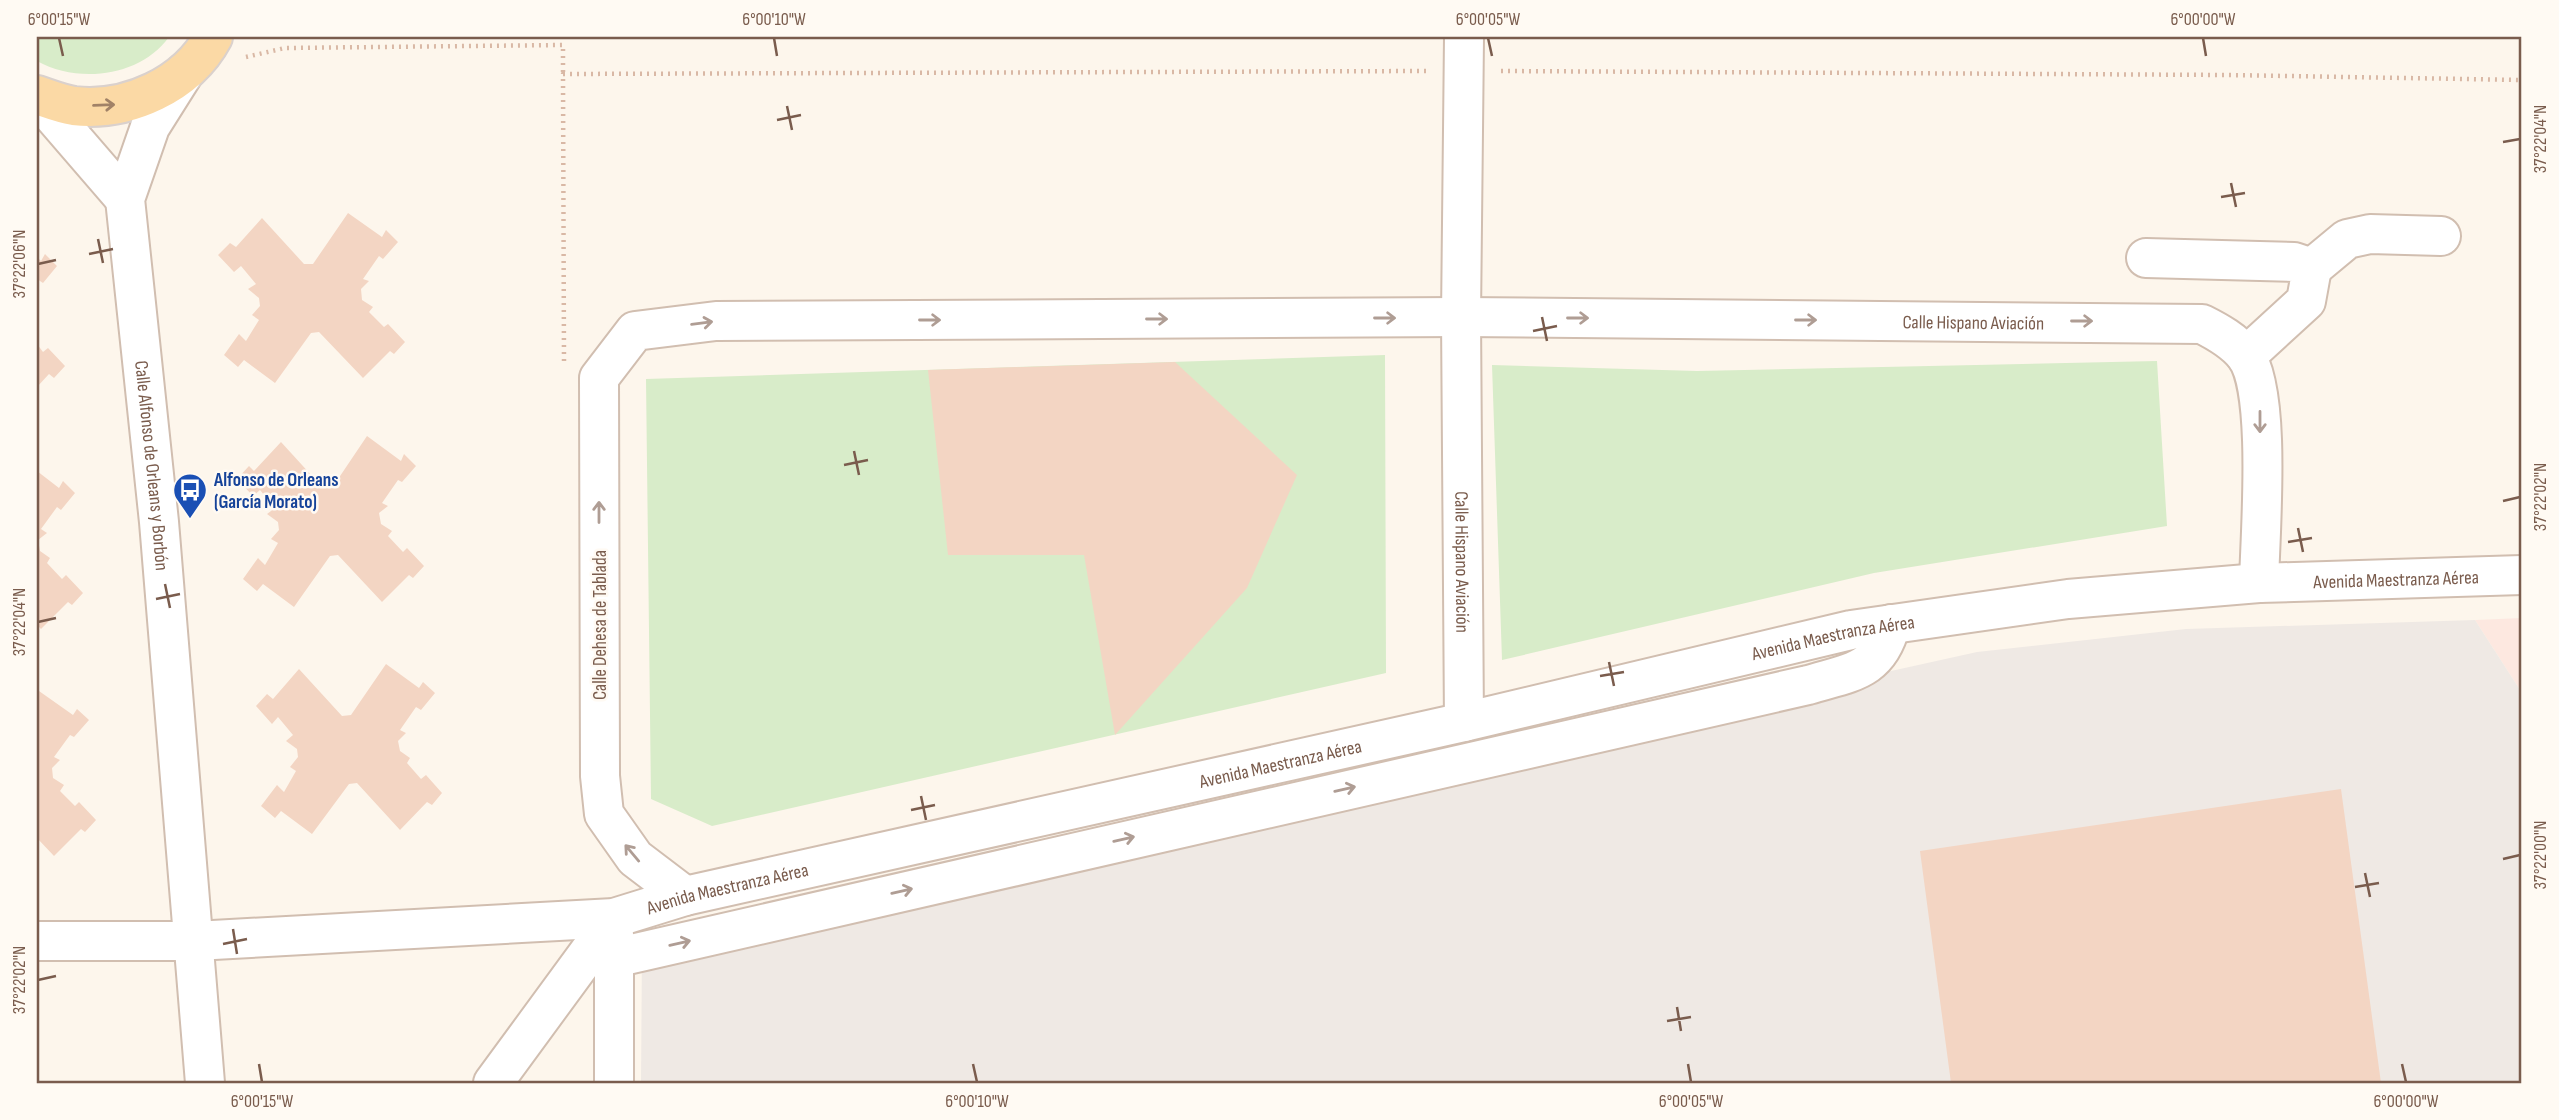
<svg xmlns="http://www.w3.org/2000/svg" width="2559" height="1120" font-family="'Sofia Sans Condensed',sans-serif">
<style>
.commercial{fill:#fde8e0}
.industrial{fill:#efe9e4}
.green{fill:#d8ecc9}
.building{fill:#f3d5c3}
.lines{fill:none;stroke-linecap:round;stroke-linejoin:round}
.minor-casing{stroke:#d1beb0;stroke-width:42}
.major-casing{stroke:#dad1cd;stroke-width:42}
.path{stroke:#d9b8a5;stroke-width:4.5;stroke-dasharray:2 5;stroke-linecap:butt}
.minor{stroke:#fff;stroke-width:38}
.major{stroke:#fbd9a5;stroke-width:38}
.oneway{stroke:#a18267}
.oneway2{stroke:#af9d94}
.ticks{fill:none;stroke:#7a5c4d;stroke-width:2.5}
.labels{text-anchor:middle;stroke-width:5;stroke-linejoin:round;paint-order:stroke}
.street-label{font-size:19px;fill:#7a5c4d;stroke:#fffaf3}
.transit-label{font-size:19px;font-weight:bold;fill:#164399;stroke:#fffaf3;text-anchor:start}
.neatline{fill:none;stroke:#7a5c4d;stroke-width:2.5}
.ticks-label{font-size:18px;text-anchor:middle;fill:#7a5c4d}
</style>
<rect width="100%" height="100%" fill="#fdf6ec"/>
<path class="commercial" d="M 2522,618 L 2522,693 L 2475,620 Z"/>
<path class="industrial" d="M 2475,620 L 2522,693 L 2522,1083 L 641,1083 L 642,948 L 1977,652 L 2186,629 Z"/>
<path class="green" d="M 37,37 L 169,37 C 140,77 78,84 37,61 Z
M 1385,355 L 1386,673 L 712,826 L 651,799 L 646,379 Z
M 2157,361 L 2167,526 L 1874,573 L 1502,660 L 1492,365 L 1697,371 Z"/>
<path class="building" d="M 348,213 L 382,237 L 386,230 L 398,242 L 383,259 L 379,256 L 363,279 L 369,281 L 361,289 L 362,300 L 373,307 L 369,312 L 384,327 L 388,324 L 405,342 L 394,354 L 390,351 L 363,378 L 319,332 L 311,333 L 275,383 L 244,360 L 238,367 L 224,355 L 239,334 L 246,341 L 259,320 L 252,315 L 260,306 L 259,298 L 248,289 L 256,284 L 241,266 L 234,272 L 218,255 L 230,243 L 236,247 L 262,218 L 304,264 L 313,264 Z
M 45,254 L 57,266 L 43,283 L 37,279 L 37,257 L 41,261 Z
M 37,344 L 43,352 L 48,348 L 65,366 L 54,378 L 49,374 L 37,387 Z
M 1175,362 L 1297,475 L 1247,588 L 1115,735 L 1084,555 L 948,555 L 928,370 Z
M 367,436 L 401,461 L 404,454 L 416,466 L 402,482 L 398,480 L 382,503 L 388,506 L 379,513 L 381,524 L 392,531 L 388,536 L 403,552 L 407,548 L 424,566 L 413,578 L 409,575 L 382,602 L 338,555 L 330,556 L 294,607 L 263,584 L 257,591 L 243,579 L 258,558 L 265,565 L 278,543 L 271,539 L 279,530 L 278,522 L 267,514 L 275,508 L 260,490 L 253,496 L 237,479 L 249,466 L 254,471 L 281,442 L 323,488 L 332,488 Z
M 37,471 L 59,488 L 63,481 L 75,493 L 61,510 L 57,507 L 41,529 L 47,533 L 38,540 L 40,551 L 50,558 L 47,563 L 62,579 L 66,575 L 83,593 L 72,605 L 68,602 L 41,629 L 37,625 Z
M 386,664 L 419,688 L 423,682 L 435,693 L 421,710 L 416,707 L 400,730 L 406,733 L 398,741 L 400,751 L 410,758 L 407,763 L 421,779 L 426,775 L 442,793 L 432,805 L 427,802 L 400,830 L 357,783 L 349,784 L 312,834 L 281,811 L 275,818 L 261,806 L 277,785 L 284,792 L 296,771 L 290,767 L 298,757 L 297,749 L 286,741 L 293,735 L 278,717 L 272,724 L 256,706 L 267,694 L 273,699 L 299,669 L 342,716 L 351,715 Z
M 39,691 L 73,715 L 77,709 L 89,720 L 74,737 L 70,735 L 54,757 L 60,760 L 52,768 L 53,778 L 64,785 L 60,791 L 75,806 L 79,802 L 96,820 L 85,832 L 81,829 L 54,856 L 37,838 L 37,695 Z
M 2341,789 L 2381,1083 L 1951,1083 L 1920,851 Z"/>
<g class="lines">
<g class="minor-casing">
<g id="minor">
<path id="s1" d="M 1464,37 L 1461,317 L 1464,722"/>
<path id="s2" d="M 184,73 L 150,127 L 125,199 L 159,522 L 205,1083"/>
<path d="M 37,97 L 125,199"/>
<path d="M 2146,258 L 2294,262 L 2312,268 L 2306,301 L 2246,356"/>
<path d="M 2312,268 L 2347,239 L 2370,234 L 2441,236"/>
<path id="s3" d="M 685,896 L 635,858 L 604,814 L 600,776 L 599,378 L 635,331 L 716,321 L 1461,317 L 2202,324 C 2218,332 2234,341 2245,355 C 2272,389 2260,535 2259,583"/>
<path id="s4" d="M 37,941 L 195,941 L 614,918 L 685,896 L 1464,722 L 1851,630 L 2068,599 L 2259,583 L 2522,575"/>
<path d="M 614,958 L 1808,685 C 1851,672 1879,672 1891,624"/>
<path d="M 493,1083 L 614,918"/>
<path d="M 614,1083 L 614,934"/>
</g>
</g>
<g class="major-casing">
<path id="major" d="M 37,95 C 49,99 61,104 74,106 C 128,112 187,85 213,37"/>
</g>
<path class="path" d="M 246,57 L 285,48 L 563,45 L 563,74
M 1501,71 L 2228,75 L 2522,80
M 564,361 L 563,74 L 1426,71"/>
<use href="#minor" class="minor"/>
<use href="#major" class="major"/>
</g>
<defs><path id="oneway-shaft" d="M-6 0H5M1.5-3L5.5 0L1.5 3" fill="none" stroke-width="1.6" stroke-linecap="round" stroke-linejoin="round" transform="scale(1.75)"/></defs>
<use class="oneway" href="#oneway-shaft" transform="translate(104 105) rotate(-2)"/>
<g class="oneway2">
<use href="#oneway-shaft" transform="translate(1385 318)"/>
<use href="#oneway-shaft" transform="translate(1578 318)"/>
<use href="#oneway-shaft" transform="translate(1157 319)"/>
<use href="#oneway-shaft" transform="translate(930 320)"/>
<use href="#oneway-shaft" transform="translate(1806 320)"/>
<use href="#oneway-shaft" transform="translate(2082 321)"/>
<use href="#oneway-shaft" transform="translate(702 323) rotate(-7)"/>
<use href="#oneway-shaft" transform="translate(2260 422) rotate(90)"/>
<use href="#oneway-shaft" transform="translate(599 512) rotate(-90)"/>
<use href="#oneway-shaft" transform="translate(1345 789) rotate(-13)"/>
<use href="#oneway-shaft" transform="translate(1124 839) rotate(-13)"/>
<use href="#oneway-shaft" transform="translate(632 853) rotate(-130)"/>
<use href="#oneway-shaft" transform="translate(902 891) rotate(-13)"/>
<use href="#oneway-shaft" transform="translate(680 943) rotate(-13)"/>
</g>
<path class="ticks" d="M 59,38 L 63,56M 774,38 L 777,56M 1488,38 L 1492,56M 2203,38 L 2206,56M 787,106 L 792,130M 777,120 L 801,115M 2503,142 L 2520,139M 2231,183 L 2236,207M 2221,197 L 2245,193M 98,239 L 103,263M 89,254 L 113,249M 38,264 L 56,260M 1542,317 L 1547,341M 1533,331 L 1557,326M 854,451 L 859,475M 844,465 L 868,460M 2503,501 L 2520,497M 2298,528 L 2303,552M 2288,542 L 2312,538M 165,584 L 170,608M 156,599 L 180,594M 38,622 L 56,618M 1609,662 L 1614,686M 1600,676 L 1624,672M 921,796 L 926,820M 911,810 L 935,805M 2503,859 L 2520,855M 2365,873 L 2370,897M 2355,887 L 2379,883M 233,929 L 237,954M 223,944 L 247,939M 38,980 L 56,976M 1677,1007 L 1681,1031M 1667,1021 L 1691,1017M 259,1064 L 262,1082M 973,1064 L 977,1082M 1688,1064 L 1691,1082M 2402,1064 L 2406,1082"/>
<defs>
<g id="bus-pin" transform="scale(1.75)"><path d="M0 17L-7.5 6A9.5 9.5 0 1 1 7.5 6Z" fill="#1a4fb4" stroke="#fffaf3"/><path d="M-5-6H5V4H4V6H2V4H-2V6H-4V4H-5ZM-3.5-4V0h7V-4ZM-3.5 1.2v1.5H-2V1.2ZM2 1.2v1.5H3.5V1.2Z" fill="#fff"/></g>
</defs>
<g fill-rule="evenodd">
<use href="#bus-pin" x="190" y="490"/>
</g>
<g class="labels">
<g class="street-label">
<text dy="7" stroke="none"><textPath href="#s3" startOffset="1951">Calle Hispano Aviación</textPath></text>
<text dy="7" stroke="none"><textPath href="#s2" startOffset="408">Calle Alfonso de Orleans y Borbón</textPath></text>
<text dy="7" stroke="none"><textPath href="#s1" startOffset="525">Calle Hispano Aviación</textPath></text>
<text dy="7" stroke="none"><textPath href="#s4" startOffset="2396">Avenida Maestranza Aérea</textPath></text>
<text transform="translate(599 625) rotate(-90)" y="7">Calle Dehesa de Tablada</text>
<text dy="7" stroke="none"><textPath href="#s4" startOffset="1829">Avenida Maestranza Aérea</textPath></text>
<text dy="7" stroke="none"><textPath href="#s4" startOffset="1262">Avenida Maestranza Aérea</textPath></text>
<text dy="7" stroke="none"><textPath href="#s4" startOffset="695">Avenida Maestranza Aérea</textPath></text>
</g>
<g class="transit-label">
<text x="214" y="486">Alfonso de Orleans<tspan x="214" dy="22">(García Morato)</tspan></text>
</g>
</g>
<rect width="2559" height="1120" fill="none" stroke="#fffaf3" stroke-width="77"/>
<rect x="38" y="38" width="2482" height="1044" class="neatline"/>
<g class="ticks-label">
<text x="59" y="25">6°00'15"W</text>
<text x="774" y="25">6°00'10"W</text>
<text x="1488" y="25">6°00'05"W</text>
<text x="2203" y="25">6°00'00"W</text>
<text transform="translate(2540 139) rotate(-90)" y="6">37°22'04"N</text>
<text transform="translate(19 264) rotate(-90)" y="6">37°22'06"N</text>
<text transform="translate(2540 497) rotate(-90)" y="6">37°22'02"N</text>
<text transform="translate(19 622) rotate(-90)" y="6">37°22'04"N</text>
<text transform="translate(2540 855) rotate(-90)" y="6">37°22'00"N</text>
<text transform="translate(19 980) rotate(-90)" y="6">37°22'02"N</text>
<text x="262" y="1107">6°00'15"W</text>
<text x="977" y="1107">6°00'10"W</text>
<text x="1691" y="1107">6°00'05"W</text>
<text x="2406" y="1107">6°00'00"W</text>
</g>
</svg>
